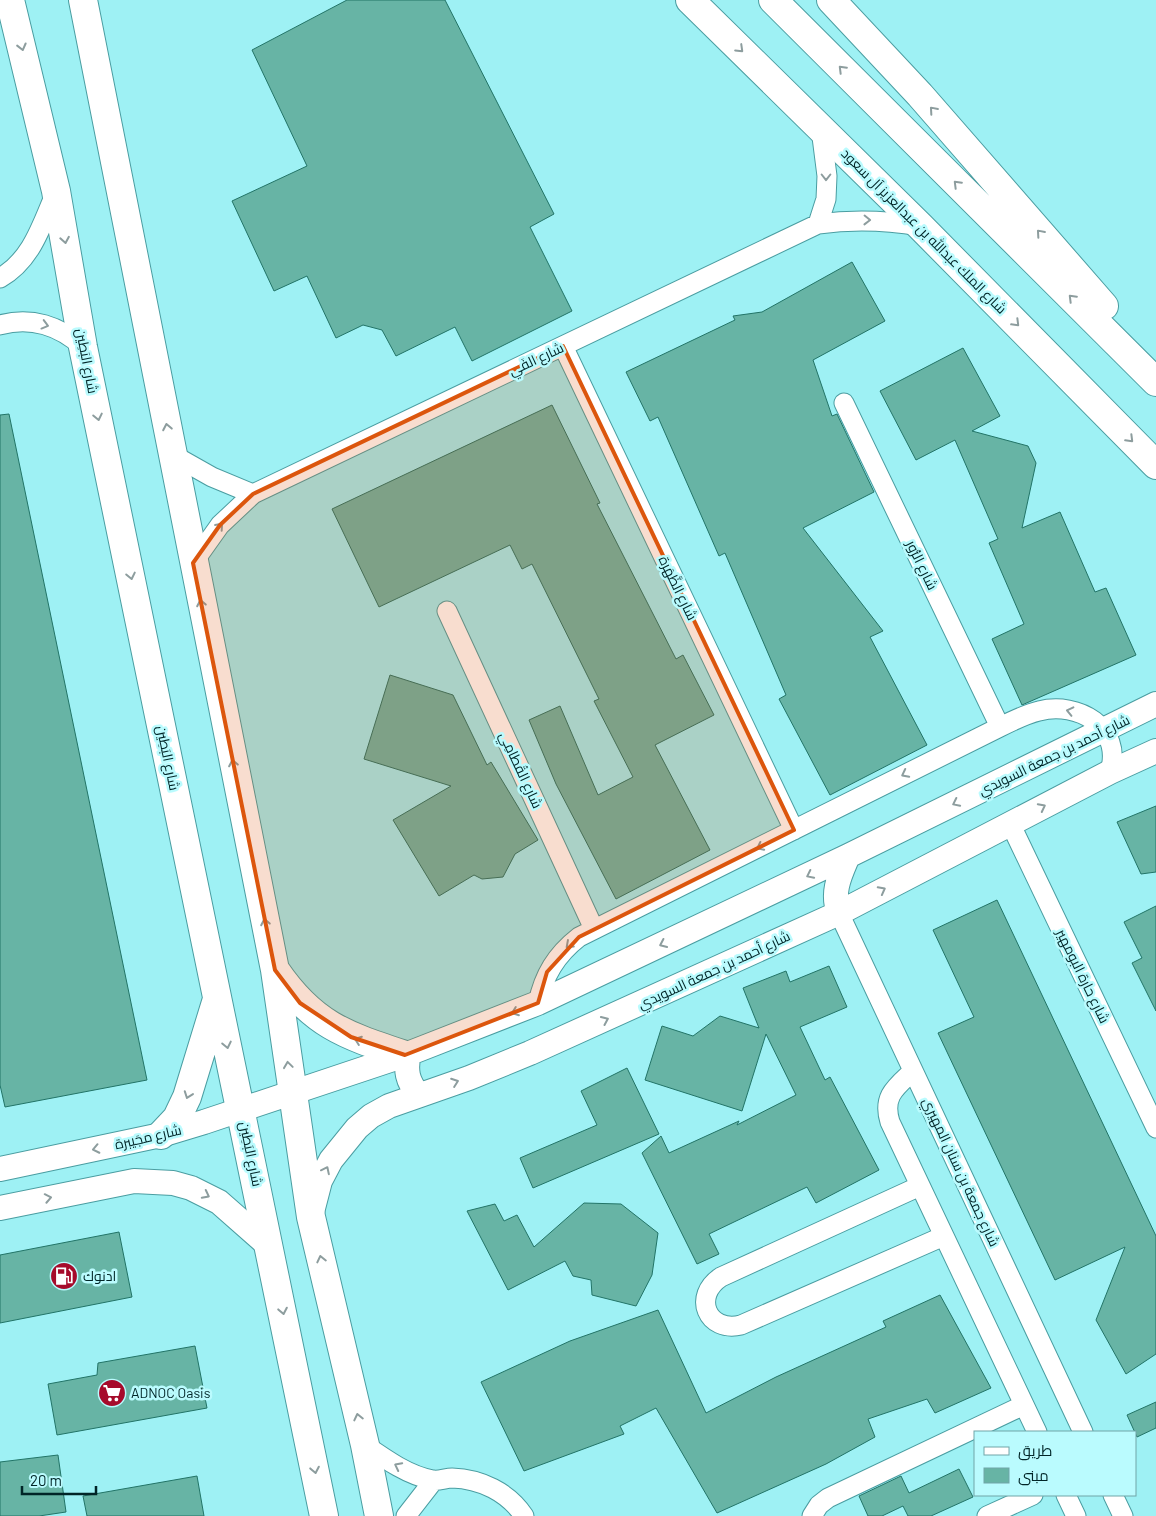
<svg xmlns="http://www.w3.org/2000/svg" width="1156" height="1516" font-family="Barlow,Cairo,sans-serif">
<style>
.building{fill:#67b4a5;stroke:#227467}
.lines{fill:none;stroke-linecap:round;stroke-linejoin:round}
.minor-casing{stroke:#4a9da1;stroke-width:21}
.tertiary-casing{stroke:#4a9da1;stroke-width:26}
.secondary-casing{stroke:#4a9da1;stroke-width:30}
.minor{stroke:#fff;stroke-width:19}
.tertiary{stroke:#fff;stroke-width:24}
.secondary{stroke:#fff;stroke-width:28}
.oneway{stroke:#8d9d9e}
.marked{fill:#dc560d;fill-opacity:0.2;stroke:#dc560d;stroke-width:4;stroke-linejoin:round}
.labels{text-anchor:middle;stroke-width:5;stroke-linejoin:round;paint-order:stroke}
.street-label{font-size:14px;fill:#012527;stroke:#bafbfe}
.poi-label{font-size:14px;fill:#012527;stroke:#bafbfe;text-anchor:start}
</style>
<rect width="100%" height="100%" fill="#9ef1f4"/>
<path class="building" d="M 347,0 L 445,0 L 554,214 L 530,227 L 572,311 L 472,361 L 455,327 L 396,356 L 382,330 L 363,325 L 336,338 L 307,276 L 274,291 L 232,201 L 307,166 L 252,50 Z
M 852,262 L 885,321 L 813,360 L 832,416 L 837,414 L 874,492 L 803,528 L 883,631 L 870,637 L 927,745 L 830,795 L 779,699 L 786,695 L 725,553 L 719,556 L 658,417 L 650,421 L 626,372 L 735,320 L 733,316 L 762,312 Z
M 963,348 L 1000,416 L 972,431 L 1028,446 L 1036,463 L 1022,528 L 1060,512 L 1095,592 L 1106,588 L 1136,655 L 1022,705 L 992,639 L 1024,624 L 989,543 L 998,539 L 955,440 L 916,460 L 880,391 Z
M 552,405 L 600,503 L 597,504 L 676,659 L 683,655 L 714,715 L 655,745 L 710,850 L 616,899 L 556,784 L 529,720 L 560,706 L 598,795 L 633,777 L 594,701 L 599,699 L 532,564 L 522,569 L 510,545 L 379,607 L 332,509 Z
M 9,414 L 147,1080 L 5,1107 L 0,1085 L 0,415 Z
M 390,675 L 453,695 L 487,765 L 491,762 L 538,840 L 515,854 L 503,877 L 482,879 L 474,875 L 439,896 L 393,820 L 451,786 L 364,759 Z
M 1156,806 L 1156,872 L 1141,874 L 1117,822 Z
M 997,900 L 1156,1236 L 1156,1354 L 1126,1374 L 1096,1320 L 1125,1247 L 1055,1280 L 938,1033 L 974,1017 L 933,930 Z
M 1156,906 L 1156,1011 L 1132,963 L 1142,958 L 1124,922 Z
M 829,966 L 847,1007 L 800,1027 L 825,1080 L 830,1077 L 879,1170 L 816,1203 L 807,1187 L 709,1234 L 719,1254 L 697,1264 L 642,1153 L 661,1136 L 669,1153 L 739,1121 L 737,1125 L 796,1095 L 766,1034 L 742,1111 L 645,1080 L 662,1026 L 693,1036 L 720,1016 L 759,1028 L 743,988 L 786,971 L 790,982 Z
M 627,1068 L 659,1134 L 533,1188 L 520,1158 L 597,1125 L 581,1091 Z
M 584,1203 L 621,1204 L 658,1233 L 652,1275 L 636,1306 L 592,1295 L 591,1280 L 573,1276 L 565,1261 L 508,1290 L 467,1211 L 495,1204 L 504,1221 L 517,1215 L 534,1247 Z
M 119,1232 L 132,1297 L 0,1323 L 0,1255 Z
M 940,1295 L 991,1388 L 935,1413 L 927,1399 L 868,1419 L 875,1437 L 826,1464 L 717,1513 L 656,1408 L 620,1426 L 624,1434 L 524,1471 L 481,1382 L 570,1341 L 658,1310 L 706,1413 L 776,1377 L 886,1327 L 883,1321 Z
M 195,1346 L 207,1408 L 57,1435 L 48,1384 L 97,1375 L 98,1363 Z
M 1156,1402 L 1156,1428 L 1137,1437 L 1127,1415 Z
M 58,1455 L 66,1512 L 39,1516 L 0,1516 L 0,1462 Z
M 959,1469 L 973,1497 L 931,1516 L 908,1516 L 903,1506 L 882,1516 L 868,1516 L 859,1496 L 901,1476 L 909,1493 Z
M 197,1476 L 204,1516 L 87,1516 L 83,1496 Z"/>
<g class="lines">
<g class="minor-casing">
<path id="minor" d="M 818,224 L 826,199 L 827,176 L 821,129
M 0,278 C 32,260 42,224 56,192
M 0,325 C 31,316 60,326 83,347
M 563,346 L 794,830
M 844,403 L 1000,727
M 173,455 L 212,477 L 253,494
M 193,563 L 220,525 L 253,494 L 818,224 C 853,219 885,220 920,226
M 447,611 L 594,929
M 1010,823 L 1156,1128
M 839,913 L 1083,1432
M 538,1003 C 544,975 556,955 579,937 L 1000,727 C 1012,721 1026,714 1039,711 C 1078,701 1123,727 1110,772
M 913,1071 C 896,1087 882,1096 890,1122 L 1037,1432
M 920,1186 L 721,1277 C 692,1296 707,1333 741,1325 L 944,1236
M 365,1445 C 385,1459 409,1476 433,1480 C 439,1481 446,1478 452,1478 C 481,1479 508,1492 524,1516
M 1066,1495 L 1076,1516
M 1113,1495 L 1123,1516
M 406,1516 L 434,1480
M 812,1516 L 819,1505 L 828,1498 L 1024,1405
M 987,1516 L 1033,1495"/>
</g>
<g class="tertiary-casing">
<path id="tertiary" d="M 839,913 C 831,892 840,875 848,856
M 409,1053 C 405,1070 407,1082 419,1095
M 0,1169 L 161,1135 L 204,1122 L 405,1055 L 538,1003 L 848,856 L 1156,704
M 0,1208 L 134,1181 L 173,1183 L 191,1188 L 219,1202 L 269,1246
M 312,1212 L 320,1181 L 331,1160 L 357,1128 L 371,1116 L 389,1106 L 469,1078 L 530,1053 L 839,913 L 1110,772 L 1156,751"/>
</g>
<g class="secondary-casing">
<path id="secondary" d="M 10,0 L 56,191 L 83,347 L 324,1516
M 83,0 L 275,970 L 311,1217 L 365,1445 L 379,1516
M 690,0 L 920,226 L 1156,465
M 773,0 L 1156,382
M 831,0 L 920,95 L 1104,306
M 276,971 C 313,1025 345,1035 405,1055
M 161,1135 L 177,1118 L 187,1097 L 217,999"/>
</g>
<use href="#minor" class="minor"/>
<use href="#tertiary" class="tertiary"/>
<use href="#secondary" class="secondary"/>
</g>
<defs><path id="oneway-chevron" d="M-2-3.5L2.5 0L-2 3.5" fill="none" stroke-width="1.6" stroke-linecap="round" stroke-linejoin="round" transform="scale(1.25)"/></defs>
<g class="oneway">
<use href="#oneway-chevron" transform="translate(22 47) rotate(76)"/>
<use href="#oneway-chevron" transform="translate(740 49) rotate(44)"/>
<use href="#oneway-chevron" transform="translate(842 69) rotate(-135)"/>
<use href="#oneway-chevron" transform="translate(933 110) rotate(-131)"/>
<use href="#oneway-chevron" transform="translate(826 177) rotate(90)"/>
<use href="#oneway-chevron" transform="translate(957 184) rotate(-135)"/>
<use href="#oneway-chevron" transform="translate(867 220) rotate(1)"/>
<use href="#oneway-chevron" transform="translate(1040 233) rotate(-131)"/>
<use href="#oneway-chevron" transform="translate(65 240) rotate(80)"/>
<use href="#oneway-chevron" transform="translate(1072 298) rotate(-135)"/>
<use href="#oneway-chevron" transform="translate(1016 323) rotate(45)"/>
<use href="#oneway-chevron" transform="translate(45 325) rotate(15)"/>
<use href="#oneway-chevron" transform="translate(98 417) rotate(78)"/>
<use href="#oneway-chevron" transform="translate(167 427) rotate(-101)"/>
<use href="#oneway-chevron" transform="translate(1130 439) rotate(45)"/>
<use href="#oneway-chevron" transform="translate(220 526) rotate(-49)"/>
<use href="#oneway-chevron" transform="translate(131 576) rotate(78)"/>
<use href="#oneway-chevron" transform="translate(201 603) rotate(-101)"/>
<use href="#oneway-chevron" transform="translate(1070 711) rotate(-167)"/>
<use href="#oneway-chevron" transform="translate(233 763) rotate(-101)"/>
<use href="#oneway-chevron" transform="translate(905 774) rotate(153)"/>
<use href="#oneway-chevron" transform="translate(956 803) rotate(154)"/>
<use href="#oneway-chevron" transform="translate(1042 807) rotate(-27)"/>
<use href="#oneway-chevron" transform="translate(760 847) rotate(154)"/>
<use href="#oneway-chevron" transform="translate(810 875) rotate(154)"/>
<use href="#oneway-chevron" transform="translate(882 890) rotate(-28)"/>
<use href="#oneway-chevron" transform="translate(265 922) rotate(-101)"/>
<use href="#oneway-chevron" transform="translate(663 944) rotate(155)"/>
<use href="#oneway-chevron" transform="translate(569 945) rotate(138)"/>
<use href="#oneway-chevron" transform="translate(515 1012) rotate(159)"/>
<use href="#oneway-chevron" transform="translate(605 1020) rotate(-24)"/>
<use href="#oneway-chevron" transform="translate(358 1040) rotate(-160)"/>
<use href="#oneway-chevron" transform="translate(227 1045) rotate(78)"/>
<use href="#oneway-chevron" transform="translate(288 1065) rotate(-98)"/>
<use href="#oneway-chevron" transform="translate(455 1082) rotate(-20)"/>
<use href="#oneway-chevron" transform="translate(188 1095) rotate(110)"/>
<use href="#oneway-chevron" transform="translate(96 1149) rotate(168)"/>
<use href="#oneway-chevron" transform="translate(326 1170) rotate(-64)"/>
<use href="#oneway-chevron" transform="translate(206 1195) rotate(27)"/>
<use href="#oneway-chevron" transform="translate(48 1198) rotate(-11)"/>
<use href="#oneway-chevron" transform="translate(321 1259) rotate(-103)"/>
<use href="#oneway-chevron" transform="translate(283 1311) rotate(79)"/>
<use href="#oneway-chevron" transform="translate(358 1417) rotate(-103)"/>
<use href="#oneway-chevron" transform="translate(398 1466) rotate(-153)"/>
<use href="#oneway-chevron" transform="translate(315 1470) rotate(79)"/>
</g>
<path class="marked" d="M 563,346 L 794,830 L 579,937 L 547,972 L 538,1003 L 405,1055 L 351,1037 L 300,1003 L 275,970 L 193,563 L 220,525 L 253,494 Z"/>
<defs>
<g id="fuel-disc" transform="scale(1.4375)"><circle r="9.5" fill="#a60b2b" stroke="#bafbfe"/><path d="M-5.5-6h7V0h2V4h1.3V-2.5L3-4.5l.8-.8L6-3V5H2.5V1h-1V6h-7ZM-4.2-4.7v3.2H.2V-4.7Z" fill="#fff"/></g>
<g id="supermarket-disc" transform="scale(1.4375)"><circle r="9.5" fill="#a60b2b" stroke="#bafbfe"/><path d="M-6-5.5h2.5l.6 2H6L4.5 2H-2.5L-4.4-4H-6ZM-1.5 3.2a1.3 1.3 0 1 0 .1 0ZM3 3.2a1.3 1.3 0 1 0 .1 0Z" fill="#fff"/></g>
</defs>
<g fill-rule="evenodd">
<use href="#fuel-disc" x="64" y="1276"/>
<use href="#supermarket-disc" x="112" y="1393"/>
</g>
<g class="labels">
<g class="street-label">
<text transform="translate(924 231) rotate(45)" y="5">شارع الملك عبدالله بن عبدالعزيز آل سعود</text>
<text transform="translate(536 359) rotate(-25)" y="5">شارع الفَي</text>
<text transform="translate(87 361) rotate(79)" y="5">شارع البَطِين</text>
<text transform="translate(922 565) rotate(64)" y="5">شارع الزُّور</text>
<text transform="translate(678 588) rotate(64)" y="5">شارع الظَّهَرة</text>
<text transform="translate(1054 755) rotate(-26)" y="5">شارع أحمد بن جمعة السويدي</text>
<text transform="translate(168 758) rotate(78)" y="5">شارع البَطِين</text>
<text transform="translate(521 770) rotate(65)" y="5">شارع القُطامِي</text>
<text transform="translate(714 970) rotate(-25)" y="5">شارع أحمد بن جمعة السويدي</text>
<text transform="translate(1083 976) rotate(64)" y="5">شارع حارة البومهير</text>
<text transform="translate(148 1137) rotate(-13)" y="5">شارع مجَيبرة</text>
<text transform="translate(251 1154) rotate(78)" y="5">شارع البَطِين</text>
<text transform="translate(961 1172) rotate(65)" y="5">شارع جمعة بن سنان المهيري</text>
</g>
<g class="poi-label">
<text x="83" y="1281">ادنوك</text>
<text x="131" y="1398">ADNOC Oasis</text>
</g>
</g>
<rect x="974" y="1431" width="162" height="65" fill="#bafbfe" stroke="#70a5a8"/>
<rect x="984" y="1447" width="25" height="8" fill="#ffffff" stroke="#70a5a8"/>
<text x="1018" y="1456" font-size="15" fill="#012527">طريق</text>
<rect x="984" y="1468" width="25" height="15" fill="#67b4a5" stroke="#70a5a8"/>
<text x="1018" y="1481" font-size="15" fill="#012527">مبنى</text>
<path d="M22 1486v8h74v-8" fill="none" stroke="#012527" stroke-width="2.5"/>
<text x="30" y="1486" font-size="15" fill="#012527" stroke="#bafbfe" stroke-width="4" paint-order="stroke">20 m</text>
</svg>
